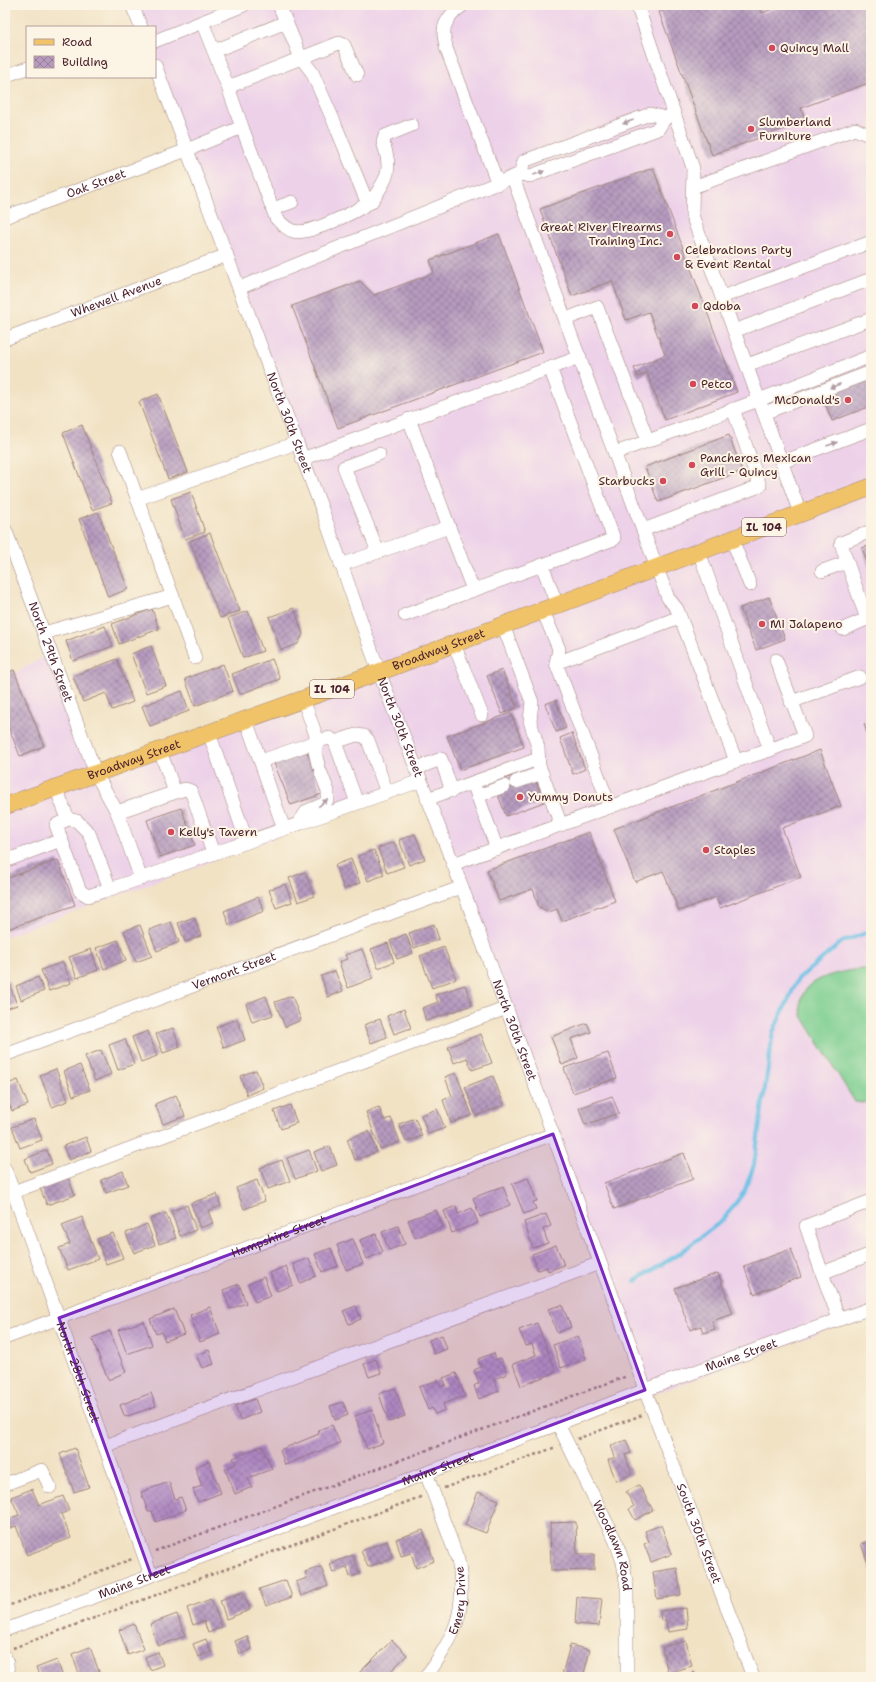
<svg xmlns="http://www.w3.org/2000/svg" width="876" height="1682" font-family="'Shantell Sans',sans-serif">
<style>
.built{fill:#edd1e9}
.garden{fill:#7bce90;stroke:#62765e}
.lines{fill:none;stroke-linecap:round;stroke-linejoin:round}
.stream{stroke:#67bfe5;stroke-width:4}
.building{fill:url(#building-cross-hatch)}
.minor-casing{stroke:#9e8078;stroke-width:14}
.major-casing{stroke:#9e8078;stroke-width:18}
.path{stroke:#9e8078;stroke-width:2.5;stroke-dasharray:3 3;stroke-linecap:butt}
.minor{stroke:#fff;stroke-width:13}
.major{stroke:#f1c369;stroke-width:17}
.oneway{fill:#ae9aa0}
.marked{fill:#7b2cbf;fill-opacity:0.2;stroke:#7b2cbf;stroke-width:3;stroke-linejoin:round}
.poi-dot{fill:#d1495b;stroke:#fcf5e5;stroke-width:1.5}
.labels{text-anchor:middle;stroke-width:4;stroke-linejoin:round;paint-order:stroke}
.shield{fill:#fcf5e5;stroke:#7f5f63;stroke-width:1}
.shield-label{font-size:11px;font-weight:bold;fill:#4a1f2b}
.poi-label{font-size:12px;fill:#4a1f2b;stroke:#fcf5e5;text-anchor:start}
.street-label{font-size:12px;fill:#4a1f2b;stroke:#fcf5e5}
</style>
<defs>
<pattern id="building-cross-hatch" width="8" height="8" patternUnits="userSpaceOnUse"><rect width="8" height="8" fill="#b69bbf"/><path d="M0 0l8 8M0 8l8-8" fill="none" stroke="#967e9b"/></pattern>
</defs>
<rect width="100%" height="100%" fill="#fcf5e5"/>
<filter id="ink" filterUnits="userSpaceOnUse"><feTurbulence type="fractalNoise" baseFrequency=".025" numOctaves="2"/><feDisplacementMap in="SourceGraphic" scale="8" xChannelSelector="R" yChannelSelector="G"/><feConvolveMatrix kernelMatrix="1 2 1 2 8 2 1 2 1" color-interpolation-filters="sRGB"/></filter>
<filter id="wash" filterUnits="userSpaceOnUse"><feTurbulence type="fractalNoise" baseFrequency=".012" numOctaves="4" result="noise"/><feDisplacementMap in="SourceGraphic" scale="16" xChannelSelector="R" yChannelSelector="G"/><feGaussianBlur stdDeviation="0.9" result="paint"/><feColorMatrix in="noise" values="0 0 0 0 0 0 0 0 0 0 0 0 0 0 0 0 0 1.4 0 .05"/><feComposite in="paint" operator="in"/></filter>
<g filter="url(#wash)">
<rect width="100%" height="100%" fill="#f1e2c4"/>
<path class="built" d="M 132,5 L 871,5 L 871,1314 L 649,1396 L 421,784 L 5,937 L 5,679 L 51,653 L 96,774 L 379,672 L 155,65 L 155,27 L 141,27 Z"/>
<path class="garden" d="M 863,969 L 871,970 L 871,1099 L 863,1103 L 855,1102 L 802,1016 C 801,1011 800,1004 801,1000 C 806,976 844,971 863,969 Z"/>
<g class="lines">
<path class="stream" d="M 635,1281 L 680,1253 L 723,1220 L 744,1192 L 754,1165 L 773,1032 L 798,979 L 842,942 L 871,931"/>
</g>
<g id="blocks">
<path class="building" d="M 676,5 L 759,5 L 762,13 L 783,5 L 871,5 L 871,82 L 801,108 L 805,121 L 712,155 L 659,12 Z
M 653,168 L 737,392 L 665,420 L 647,373 L 638,377 L 634,368 L 665,355 L 649,312 L 626,320 L 612,281 L 572,296 L 540,209 Z
M 499,234 L 543,352 L 338,428 L 292,306 L 360,281 L 374,295 L 434,273 L 430,260 Z
M 871,377 L 871,406 L 832,421 L 822,395 Z
M 158,394 L 188,472 L 168,479 L 139,402 Z
M 82,425 L 112,503 L 92,510 L 63,433 Z
M 729,435 L 742,471 L 658,502 L 645,467 Z
M 191,492 L 205,532 L 185,539 L 171,499 Z
M 98,512 L 128,589 L 108,597 L 79,519 Z
M 210,533 L 240,611 L 220,618 L 190,541 Z
M 871,545 L 871,572 L 862,548 Z
M 769,597 L 785,639 L 756,650 L 740,608 Z
M 294,608 L 303,634 L 298,644 L 281,650 L 269,617 Z
M 152,609 L 159,629 L 119,644 L 112,624 Z
M 248,611 L 263,651 L 243,658 L 228,618 Z
M 105,626 L 113,646 L 73,661 L 66,641 Z
M 151,646 L 166,686 L 146,693 L 131,654 Z
M 117,659 L 133,702 L 112,710 L 106,693 L 83,702 L 73,676 Z
M 272,659 L 280,679 L 240,694 L 232,674 Z
M 223,664 L 233,691 L 195,706 L 185,679 Z
M 14,670 L 44,746 L 20,756 L 5,718 L 5,674 Z
M 502,670 L 517,708 L 502,714 L 487,676 Z
M 182,691 L 189,711 L 150,726 L 142,706 Z
M 556,700 L 566,728 L 556,732 L 545,704 Z
M 511,713 L 524,747 L 460,770 L 447,736 Z
M 871,722 L 871,743 L 864,724 Z
M 572,733 L 585,769 L 573,774 L 560,738 Z
M 820,750 L 841,806 L 782,828 L 801,877 L 720,908 L 716,897 L 679,911 L 663,871 L 635,882 L 614,829 Z
M 307,751 L 322,794 L 291,805 L 274,763 Z
M 513,776 L 517,786 L 535,779 L 544,802 L 506,816 L 497,792 L 505,789 L 501,780 Z
M 181,808 L 195,845 L 160,857 L 147,820 Z
M 589,832 L 615,901 L 562,921 L 557,909 L 549,912 L 539,907 L 533,889 L 499,901 L 487,870 Z
M 415,834 L 425,859 L 409,865 L 399,840 Z
M 394,842 L 404,867 L 387,873 L 378,848 Z
M 374,850 L 384,875 L 368,881 L 358,856 Z
M 351,859 L 360,883 L 344,889 L 335,865 Z
M 58,860 L 75,905 L 5,930 L 5,879 Z
M 305,872 L 314,896 L 298,902 L 289,878 Z
M 285,884 L 292,902 L 276,908 L 269,890 Z
M 258,897 L 264,911 L 229,925 L 224,911 Z
M 194,917 L 201,936 L 185,942 L 178,923 Z
M 171,922 L 179,942 L 157,951 L 149,930 Z
M 434,924 L 439,939 L 414,948 L 409,933 Z
M 140,925 L 152,956 L 136,962 L 124,931 Z
M 406,934 L 413,953 L 397,959 L 390,941 Z
M 118,940 L 126,960 L 104,969 L 96,948 Z
M 388,943 L 394,962 L 378,968 L 371,949 Z
M 444,947 L 456,979 L 432,988 L 420,956 Z
M 91,949 L 98,970 L 77,978 L 69,957 Z
M 362,949 L 373,978 L 348,988 L 339,962 L 347,959 L 345,955 Z
M 63,962 L 71,983 L 49,991 L 41,970 Z
M 335,971 L 343,991 L 328,997 L 321,976 Z
M 38,977 L 44,991 L 21,1000 L 16,986 Z
M 8,980 L 17,1005 L 5,1009 L 5,981 Z
M 465,985 L 472,1005 L 426,1021 L 422,1008 L 438,1002 L 435,995 Z
M 266,996 L 273,1015 L 252,1022 L 246,1004 Z
M 292,996 L 301,1020 L 285,1027 L 275,1002 Z
M 404,1009 L 411,1028 L 394,1034 L 387,1016 Z
M 237,1019 L 245,1040 L 224,1048 L 216,1027 Z
M 380,1019 L 387,1037 L 371,1043 L 364,1025 Z
M 587,1023 L 591,1032 L 571,1039 L 578,1058 L 562,1065 L 551,1037 Z
M 173,1028 L 180,1047 L 163,1053 L 156,1034 Z
M 148,1031 L 157,1056 L 141,1062 L 132,1037 Z
M 481,1034 L 492,1063 L 472,1070 L 467,1058 L 454,1063 L 448,1047 Z
M 125,1039 L 134,1064 L 118,1070 L 109,1045 Z
M 101,1050 L 111,1074 L 95,1081 L 85,1056 Z
M 608,1053 L 617,1078 L 573,1093 L 564,1068 Z
M 80,1065 L 90,1090 L 73,1096 L 64,1071 Z
M 56,1069 L 68,1101 L 52,1107 L 40,1075 Z
M 256,1070 L 263,1088 L 247,1095 L 240,1076 Z
M 456,1073 L 472,1115 L 451,1123 L 443,1100 L 452,1096 L 445,1077 Z
M 493,1076 L 504,1105 L 476,1116 L 465,1087 Z
M 18,1080 L 28,1105 L 12,1111 L 5,1094 L 5,1085 Z
M 176,1095 L 185,1116 L 163,1124 L 155,1104 Z
M 612,1096 L 619,1113 L 585,1125 L 579,1108 Z
M 290,1105 L 297,1123 L 281,1129 L 274,1111 Z
M 379,1107 L 384,1120 L 391,1118 L 400,1142 L 380,1149 L 366,1112 Z
M 437,1109 L 445,1128 L 428,1134 L 421,1115 Z
M 415,1118 L 422,1136 L 406,1142 L 399,1124 Z
M 34,1119 L 42,1140 L 20,1148 L 12,1127 Z
M 369,1131 L 377,1152 L 355,1160 L 347,1139 Z
M 86,1137 L 91,1151 L 69,1160 L 63,1146 Z
M 330,1146 L 337,1165 L 321,1171 L 314,1152 Z
M 47,1150 L 52,1164 L 30,1172 L 25,1159 Z
M 309,1150 L 317,1171 L 295,1179 L 287,1158 Z
M 684,1153 L 693,1179 L 614,1209 L 604,1183 Z
M 282,1160 L 290,1181 L 268,1189 L 260,1168 Z
M 123,1171 L 128,1185 L 106,1193 L 101,1180 Z
M 68,1178 L 75,1195 L 47,1205 L 40,1188 Z
M 528,1178 L 537,1201 L 533,1202 L 536,1209 L 524,1214 L 512,1184 Z
M 257,1180 L 265,1201 L 244,1209 L 236,1188 Z
M 503,1186 L 510,1205 L 480,1217 L 473,1198 Z
M 217,1194 L 221,1206 L 208,1211 L 213,1223 L 200,1228 L 191,1203 Z
M 187,1205 L 196,1230 L 180,1236 L 171,1211 Z
M 456,1206 L 458,1214 L 472,1208 L 478,1223 L 452,1233 L 444,1211 Z
M 436,1210 L 443,1227 L 415,1238 L 408,1220 Z
M 166,1213 L 176,1238 L 159,1244 L 150,1219 Z
M 546,1214 L 551,1226 L 543,1229 L 548,1243 L 533,1248 L 524,1222 Z
M 82,1217 L 98,1259 L 68,1270 L 59,1248 L 70,1244 L 62,1225 Z
M 147,1224 L 155,1245 L 134,1253 L 126,1233 Z
M 398,1226 L 405,1244 L 389,1250 L 382,1232 Z
M 113,1233 L 123,1258 L 106,1264 L 97,1239 Z
M 376,1234 L 383,1252 L 367,1259 L 360,1240 Z
M 353,1239 L 363,1264 L 346,1270 L 337,1245 Z
M 556,1245 L 564,1265 L 548,1271 L 547,1267 L 538,1270 L 532,1254 Z
M 331,1248 L 338,1266 L 322,1272 L 315,1254 Z
M 791,1249 L 801,1277 L 754,1294 L 744,1266 Z
M 309,1258 L 316,1276 L 300,1283 L 293,1264 Z
M 286,1266 L 293,1285 L 277,1291 L 270,1273 Z
M 718,1273 L 733,1314 L 712,1321 L 715,1329 L 703,1333 L 701,1326 L 690,1330 L 675,1288 Z
M 264,1277 L 271,1296 L 255,1302 L 248,1284 Z
M 239,1284 L 246,1303 L 230,1309 L 223,1290 Z
M 562,1305 L 571,1327 L 557,1333 L 548,1309 Z
M 356,1306 L 361,1319 L 349,1324 L 343,1311 Z
M 210,1307 L 220,1334 L 200,1342 L 190,1315 Z
M 174,1309 L 184,1334 L 165,1341 L 162,1332 L 156,1334 L 150,1319 Z
M 144,1321 L 152,1345 L 127,1354 L 118,1330 Z
M 537,1323 L 556,1372 L 521,1386 L 513,1364 L 536,1355 L 532,1344 L 526,1346 L 519,1330 Z
M 110,1331 L 126,1372 L 108,1380 L 92,1338 Z
M 442,1335 L 447,1349 L 434,1354 L 429,1340 Z
M 578,1336 L 586,1359 L 561,1368 L 553,1345 Z
M 209,1350 L 214,1364 L 202,1368 L 196,1355 Z
M 494,1353 L 496,1360 L 501,1358 L 507,1374 L 494,1379 L 499,1391 L 479,1399 L 474,1386 L 479,1383 L 474,1370 L 481,1367 L 478,1359 Z
M 376,1359 L 381,1373 L 369,1377 L 364,1364 Z
M 456,1373 L 465,1396 L 443,1404 L 445,1410 L 435,1414 L 432,1408 L 428,1410 L 419,1387 L 438,1380 L 441,1387 L 446,1385 L 443,1378 Z
M 395,1388 L 405,1416 L 389,1422 L 379,1394 Z
M 151,1393 L 156,1406 L 125,1417 L 120,1405 Z
M 255,1399 L 260,1412 L 240,1420 L 235,1406 Z
M 343,1402 L 348,1415 L 335,1420 L 330,1406 Z
M 372,1410 L 383,1443 L 367,1449 L 355,1416 Z
M 332,1425 L 340,1443 L 285,1465 L 280,1450 L 319,1434 L 318,1430 Z
M 626,1440 L 631,1453 L 625,1455 L 632,1474 L 616,1481 L 608,1460 L 615,1457 L 611,1446 Z
M 262,1446 L 272,1469 L 248,1478 L 252,1487 L 235,1494 L 225,1469 L 236,1464 L 233,1458 Z
M 75,1448 L 89,1487 L 74,1492 L 60,1454 Z
M 209,1461 L 221,1493 L 198,1502 L 193,1489 L 202,1486 L 195,1467 Z
M 169,1482 L 175,1499 L 181,1497 L 186,1510 L 156,1522 L 152,1511 L 148,1512 L 141,1492 Z
M 639,1485 L 653,1510 L 635,1520 L 629,1509 L 634,1506 L 626,1492 Z
M 32,1489 L 39,1505 L 63,1496 L 69,1511 L 61,1514 L 71,1538 L 27,1555 L 16,1526 L 5,1530 L 5,1520 L 19,1515 L 11,1497 Z
M 478,1492 L 499,1500 L 486,1533 L 465,1525 Z
M 576,1522 L 577,1554 L 594,1554 L 594,1570 L 551,1571 L 550,1523 Z
M 661,1525 L 672,1554 L 651,1562 L 644,1544 L 649,1542 L 645,1531 Z
M 423,1530 L 434,1561 L 416,1568 L 411,1553 L 401,1556 L 396,1539 Z
M 871,1540 L 871,1571 L 861,1544 Z
M 387,1541 L 393,1558 L 368,1567 L 361,1551 Z
M 353,1555 L 360,1574 L 350,1577 L 347,1567 L 333,1573 L 330,1564 Z
M 321,1567 L 328,1586 L 301,1596 L 296,1582 L 307,1578 L 305,1572 Z
M 677,1568 L 681,1595 L 657,1599 L 653,1572 Z
M 286,1580 L 292,1597 L 266,1606 L 259,1589 Z
M 243,1592 L 250,1610 L 226,1619 L 220,1600 Z
M 577,1597 L 602,1599 L 599,1626 L 575,1624 Z
M 211,1599 L 222,1627 L 208,1633 L 204,1621 L 193,1625 L 187,1608 Z
M 686,1608 L 688,1629 L 668,1632 L 666,1620 L 661,1621 L 660,1611 Z
M 177,1614 L 185,1636 L 158,1646 L 150,1624 Z
M 134,1624 L 144,1649 L 128,1655 L 119,1630 Z
M 247,1636 L 252,1649 L 240,1654 L 235,1641 Z
M 206,1639 L 211,1652 L 198,1657 L 193,1644 Z
M 392,1640 L 407,1655 L 385,1677 L 357,1677 L 356,1676 Z
M 686,1641 L 692,1666 L 668,1673 L 662,1647 Z
M 570,1645 L 590,1650 L 583,1677 L 572,1677 L 562,1675 Z
M 90,1647 L 101,1677 L 80,1677 L 72,1654 Z
M 158,1652 L 163,1665 L 150,1670 L 145,1657 Z
M 57,1660 L 63,1677 L 40,1677 L 36,1668 Z
M 693,1672 L 696,1677 L 685,1677 Z"/>
</g>
</g>
<g filter="url(#ink)">
<use href="#blocks" fill-opacity="0" stroke="#9e8078" stroke-width="1"/>
<g class="lines">
<g class="minor-casing">
<g id="minor">
<path d="M 132,5 L 141,27"/>
<path d="M 279,5 L 301,58 L 312,72 L 335,124"/>
<path d="M 463,5 C 455,10 444,21 444,31 C 443,36 446,43 446,48 L 498,184"/>
<path d="M 637,5 L 693,168 L 692,215 L 800,513"/>
<path d="M 155,41 L 244,5"/>
<path d="M 214,51 L 286,22"/>
<path id="s1" d="M 155,65 L 323,512 L 379,672 L 462,887 L 630,1344 L 645,1390 L 753,1677"/>
<path d="M 5,76 L 27,68"/>
<path d="M 228,87 L 339,43 L 344,45 L 357,75"/>
<path d="M 665,118 L 650,114 L 524,161 L 520,174 L 530,176 L 658,129 L 665,118 L 674,114"/>
<path d="M 242,127 L 276,218 C 281,223 286,229 293,231 C 309,236 356,211 371,202 L 365,197 L 337,129"/>
<path d="M 693,187 L 855,129 L 871,136"/>
<path d="M 371,202 C 388,177 393,171 383,142 L 385,136 L 412,125"/>
<path d="M 273,209 L 292,202"/>
<path id="s2" d="M 5,217 L 187,150 L 242,127 L 228,87 L 202,22"/>
<path d="M 239,288 L 520,174"/>
<path d="M 722,297 L 871,242"/>
<path d="M 566,319 L 597,307 L 648,441"/>
<path d="M 734,331 L 871,279"/>
<path id="s3" d="M 5,339 L 227,255"/>
<path d="M 747,365 L 871,319"/>
<path d="M 764,413 L 871,372"/>
<path d="M 120,451 L 195,658"/>
<path d="M 615,453 L 759,400 L 871,356"/>
<path d="M 302,459 L 580,357"/>
<path d="M 782,462 L 871,429"/>
<path d="M 137,499 L 296,443"/>
<path d="M 449,527 L 473,590"/>
<path id="s4" d="M 5,529 L 96,774 L 117,812 L 185,789 L 191,791 L 213,853"/>
<path d="M 643,530 L 760,486 L 733,409"/>
<path d="M 732,539 L 750,585"/>
<path d="M 378,552 L 344,467 L 379,454"/>
<path d="M 699,552 L 770,750 L 805,736 L 776,660"/>
<path d="M 341,565 L 449,527 L 409,419"/>
<path d="M 542,565 L 557,605"/>
<path d="M 822,571 L 847,562 L 841,543 L 871,531"/>
<path d="M 543,611 L 559,649 L 556,663"/>
<path d="M 405,615 L 614,539 L 550,368"/>
<path d="M 503,625 L 532,702 L 530,721 L 538,747 L 539,766 L 561,825"/>
<path d="M 843,629 L 867,619 L 847,562"/>
<path d="M 44,633 L 173,596"/>
<path d="M 454,644 L 482,715"/>
<path d="M 791,702 L 860,677"/>
<path d="M 246,720 L 284,829"/>
<path d="M 335,742 L 356,735 L 364,736 L 368,740 L 387,793"/>
<path d="M 160,751 L 175,792"/>
<path d="M 261,761 L 318,741 L 303,699"/>
<path d="M 736,761 L 770,750"/>
<path d="M 318,764 L 315,752 L 318,741 L 330,738 L 335,742 L 357,803"/>
<path d="M 415,769 L 441,759 L 452,791"/>
<path d="M 516,782 L 542,773"/>
<path d="M 473,783 L 497,849"/>
<path d="M 56,788 L 68,819 L 77,821 L 89,833 L 110,889 L 247,842 L 209,733"/>
<path d="M 478,796 L 504,786"/>
<path d="M 427,799 L 538,759"/>
<path d="M 610,807 L 556,663 L 680,617"/>
<path d="M 117,812 L 141,879"/>
<path d="M 68,819 L 56,825 L 80,891 L 88,896 L 110,889"/>
<path d="M 298,824 L 307,811 L 324,804 L 328,799 L 328,791 L 321,773"/>
<path d="M 247,842 L 420,781"/>
<path d="M 5,861 L 61,840"/>
<path d="M 453,864 L 736,761 L 677,609 L 668,598 L 513,178"/>
<path id="s5" d="M 5,1055 L 462,887"/>
<path id="s6" d="M 5,1169 L 151,1575"/>
<path d="M 13,1192 L 507,1008"/>
<path d="M 822,1273 L 806,1226 L 871,1201"/>
<path d="M 839,1319 L 822,1273 L 871,1254"/>
<path id="s7" d="M 5,1338 L 553,1134"/>
<path id="s8" d="M 558,1424 L 616,1542 L 623,1562 L 627,1588 L 627,1677"/>
<path d="M 105,1446 L 600,1263"/>
<path d="M 5,1484 L 42,1470 L 50,1487"/>
<path id="s9" d="M 5,1630 L 558,1424 L 645,1390 L 871,1308"/>
<path d="M 5,1657 L 7,1663 L 8,1677"/>
<path id="s10" d="M 426,1677 C 455,1634 468,1614 458,1560 L 426,1473"/>
</g>
</g>
<g class="major-casing">
<g id="major">
<path id="s11" d="M 5,806 L 379,672 L 871,487"/>
</g>
</g>
<path class="path" d="M 577,1439 L 642,1415
M 444,1488 L 556,1447
M 155,1551 L 627,1376
M 5,1607 L 132,1559
M 13,1648 L 423,1496"/>
<use href="#minor" class="minor"/>
<use href="#major" class="major"/>
</g>
<defs><path id="oneway-solid" d="M-6-.8H1V-3.2L6.5 0L1 3.2V.8H-6Z"/></defs>
<g class="oneway">
<use href="#oneway-solid" transform="translate(628 122) rotate(160)"/>
<use href="#oneway-solid" transform="translate(539 173) rotate(-20)"/>
<use href="#oneway-solid" transform="translate(835 386) rotate(159)"/>
<use href="#oneway-solid" transform="translate(832 444) rotate(-20)"/>
<use href="#oneway-solid" transform="translate(323 803) rotate(-37)"/>
</g>
</g>
<path class="marked" d="M 553,1134 L 645,1390 L 151,1575 L 59,1318 Z"/>
<g class="poi-dot">
<circle cx="772" cy="48" r="4"/>
<circle cx="751" cy="129" r="4"/>
<circle cx="670" cy="234" r="4"/>
<circle cx="677" cy="257" r="4"/>
<circle cx="695" cy="306" r="4"/>
<circle cx="693" cy="384" r="4"/>
<circle cx="848" cy="400" r="4"/>
<circle cx="692" cy="465" r="4"/>
<circle cx="663" cy="481" r="4"/>
<circle cx="762" cy="624" r="4"/>
<circle cx="520" cy="797" r="4"/>
<circle cx="171" cy="832" r="4"/>
<circle cx="706" cy="850" r="4"/>
</g>
<g class="labels">
<g class="shield">
<rect x="742" y="518" width="44" height="18" rx="3"/>
<rect x="310" y="680" width="44" height="18" rx="3"/>
</g>
<g class="shield-label">
<text x="764" y="531">IL 104</text>
<text x="332" y="693">IL 104</text>
</g>
<g class="poi-label">
<text x="780" y="52">Quincy Mall</text>
<text x="759" y="126">Slumberland<tspan x="759" dy="14">Furniture</tspan></text>
<text x="662" y="231" text-anchor="end">Great River Firearms<tspan x="662" dy="14">Training Inc.</tspan></text>
<text x="685" y="254">Celebrations Party<tspan x="685" dy="14">&amp; Event Rental</tspan></text>
<text x="703" y="310">Qdoba</text>
<text x="701" y="388">Petco</text>
<text x="840" y="404" text-anchor="end">McDonald's</text>
<text x="700" y="462">Pancheros Mexican<tspan x="700" dy="14">Grill - Quincy</tspan></text>
<text x="655" y="485" text-anchor="end">Starbucks</text>
<text x="770" y="628">Mi Jalapeno</text>
<text x="528" y="801">Yummy Donuts</text>
<text x="179" y="836">Kelly's Tavern</text>
<text x="714" y="854">Staples</text>
</g>
<g class="street-label">
<text dy="4" stroke="none"><textPath href="#s2" startOffset="97">Oak Street</textPath></text>
<text dy="4" stroke="none"><textPath href="#s3" startOffset="119">Whewell Avenue</textPath></text>
<text dy="4" stroke="none"><textPath href="#s1" startOffset="382">North 30th Street</textPath></text>
<text dy="4" stroke="none"><textPath href="#s11" startOffset="461">Broadway Street</textPath></text>
<text dy="4" stroke="none"><textPath href="#s4" startOffset="131">North 29th Street</textPath></text>
<text dy="4" stroke="none"><textPath href="#s1" startOffset="706">North 30th Street</textPath></text>
<text dy="4" stroke="none"><textPath href="#s11" startOffset="137">Broadway Street</textPath></text>
<text dy="4" stroke="none"><textPath href="#s5" startOffset="244">Vermont Street</textPath></text>
<text dy="4" stroke="none"><textPath href="#s1" startOffset="1030">North 30th Street</textPath></text>
<text dy="4" stroke="none"><textPath href="#s7" startOffset="292">Hampshire Street</textPath></text>
<text dy="4" stroke="none"><textPath href="#s9" startOffset="786">Maine Street</textPath></text>
<text dy="4" stroke="none"><textPath href="#s6" startOffset="216">North 28th Street</textPath></text>
<text dy="4" stroke="none"><textPath href="#s9" startOffset="462">Maine Street</textPath></text>
<text dy="4" stroke="none"><textPath href="#s1" startOffset="1566">South 30th Street</textPath></text>
<text dy="4" stroke="none"><textPath href="#s8" startOffset="134">Woodlawn Road</textPath></text>
<text dy="4" stroke="none"><textPath href="#s9" startOffset="138">Maine Street</textPath></text>
<text dy="4" stroke="none"><textPath href="#s10" startOffset="85">Emery Drive</textPath></text>
</g>
</g>
<rect width="876" height="1682" fill="none" stroke="#fcf5e5" stroke-width="20"/>
<rect x="26" y="26" width="130" height="52" fill="#fcf5e5" stroke="#b59f9b"/>
<rect x="34" y="39" width="20" height="6" fill="#f1c369" stroke="#b59f9b"/>
<text x="62" y="46" font-size="12" fill="#4a1f2b">Road</text>
<rect x="34" y="56" width="20" height="12" fill="url(#building-cross-hatch)" stroke="#b59f9b"/>
<text x="62" y="66" font-size="12" fill="#4a1f2b">Building</text>
</svg>
